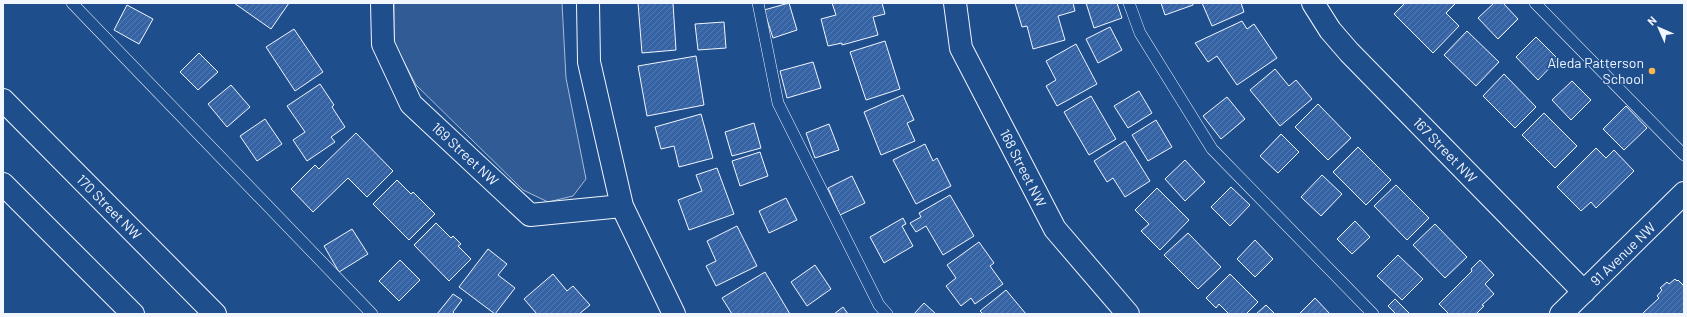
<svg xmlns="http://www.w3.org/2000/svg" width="1687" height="317" font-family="Barlow,sans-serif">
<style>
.built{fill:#305b95;stroke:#a8bbd7}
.building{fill:url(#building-hatch);stroke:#f2f6ff}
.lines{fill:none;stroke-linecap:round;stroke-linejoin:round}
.service-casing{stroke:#f2f6ff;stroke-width:12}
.minor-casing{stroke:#f2f6ff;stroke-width:24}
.tertiary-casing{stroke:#f2f6ff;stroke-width:24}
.primary-casing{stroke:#f2f6ff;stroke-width:24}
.service{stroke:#1f4e8c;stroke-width:11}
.minor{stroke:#1f4e8c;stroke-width:22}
.tertiary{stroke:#1f4e8c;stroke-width:22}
.primary{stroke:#1f4e8c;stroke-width:22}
.poi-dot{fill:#ffb74d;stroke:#1f4e8c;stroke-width:1.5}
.labels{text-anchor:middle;stroke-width:3;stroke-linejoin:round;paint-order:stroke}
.poi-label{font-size:14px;fill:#f2f6ff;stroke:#1f4e8c;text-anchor:end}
.street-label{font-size:14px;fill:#f2f6ff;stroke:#1f4e8c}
</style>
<defs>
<pattern id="building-hatch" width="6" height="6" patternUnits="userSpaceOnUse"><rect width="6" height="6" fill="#3563a3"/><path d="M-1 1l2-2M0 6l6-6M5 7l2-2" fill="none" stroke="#537ab1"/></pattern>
</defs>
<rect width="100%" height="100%" fill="#1f4e8c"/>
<path class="built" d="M 394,3 L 562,3 L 566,78 L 586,179 L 573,196 L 548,202 L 523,190 L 416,85 L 394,43 Z"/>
<path class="building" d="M 234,3 L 289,3 L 271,29 Z
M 638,3 L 673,3 L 676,50 L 642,53 Z
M 789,3 L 797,30 L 773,38 L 764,10 Z
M 832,3 L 882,3 L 885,14 L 873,17 L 878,35 L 842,45 L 842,43 L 828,46 L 821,19 L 836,15 Z
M 1015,3 L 1073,3 L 1075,11 L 1058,16 L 1065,40 L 1033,49 L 1027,26 L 1022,27 Z
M 1086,3 L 1117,3 L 1122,18 L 1094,28 Z
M 1161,3 L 1193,3 L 1193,5 L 1165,15 Z
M 1202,3 L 1241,3 L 1244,12 L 1212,26 Z
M 1405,3 L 1456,3 L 1446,13 L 1459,26 L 1433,53 L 1394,14 Z
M 1494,3 L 1503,3 L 1518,19 L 1498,39 L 1478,18 Z
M 127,5 L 153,19 L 139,44 L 114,30 Z
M 1242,21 L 1247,29 L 1254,24 L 1277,58 L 1237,85 L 1217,56 L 1208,62 L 1195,43 Z
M 724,22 L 726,48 L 698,50 L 695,24 Z
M 1110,27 L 1122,50 L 1098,63 L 1086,39 Z
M 294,29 L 323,72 L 295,91 L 266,47 Z
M 1467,31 L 1499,62 L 1476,86 L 1444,55 Z
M 1536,37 L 1558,59 L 1538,80 L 1516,57 Z
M 885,41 L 900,89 L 866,100 L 850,52 Z
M 1076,44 L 1097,84 L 1057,106 L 1046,86 L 1056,80 L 1046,61 Z
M 199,53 L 218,72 L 198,90 L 180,72 Z
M 696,56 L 704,105 L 647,116 L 638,66 Z
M 813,62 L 821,88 L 787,98 L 780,71 Z
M 1275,69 L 1289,86 L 1296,80 L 1312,99 L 1280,126 L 1250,90 Z
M 1504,74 L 1536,107 L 1515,128 L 1483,96 Z
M 1572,81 L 1591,100 L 1571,120 L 1552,100 Z
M 320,84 L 334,105 L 332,107 L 345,127 L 331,137 L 335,142 L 307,161 L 293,140 L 305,132 L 287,106 Z
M 231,85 L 250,107 L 227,127 L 208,104 Z
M 1139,91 L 1152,113 L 1128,128 L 1114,106 Z
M 903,95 L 914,120 L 907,123 L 915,141 L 881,155 L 864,112 Z
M 1091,96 L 1116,139 L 1089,155 L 1064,112 Z
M 1227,97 L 1245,119 L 1221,139 L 1203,116 Z
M 1318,104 L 1351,138 L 1328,160 L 1295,127 Z
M 1626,106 L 1647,128 L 1624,150 L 1603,129 Z
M 1544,113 L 1577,146 L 1555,168 L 1522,135 Z
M 701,114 L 713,158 L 679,167 L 674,146 L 661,149 L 655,127 Z
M 265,119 L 282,144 L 257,161 L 240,136 Z
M 1156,120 L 1172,147 L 1148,161 L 1132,135 Z
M 754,123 L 761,148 L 732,156 L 725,132 Z
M 829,124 L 839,150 L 815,158 L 806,133 Z
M 356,133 L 393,171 L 367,197 L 348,178 L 313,212 L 291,189 L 315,165 L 319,169 Z
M 1281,134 L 1299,152 L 1278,173 L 1260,156 Z
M 1125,141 L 1150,181 L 1125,197 L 1113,178 L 1107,182 L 1094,161 Z
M 925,144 L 933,161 L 937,158 L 951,186 L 916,204 L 893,160 Z
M 1358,147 L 1391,180 L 1366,205 L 1333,172 Z
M 1596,148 L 1606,158 L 1614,150 L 1634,171 L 1596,208 L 1591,202 L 1581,211 L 1557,187 Z
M 760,152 L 768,176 L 740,186 L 732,161 Z
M 1185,160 L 1205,182 L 1185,201 L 1165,179 Z
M 717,168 L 734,214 L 689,230 L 678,200 L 702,191 L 696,175 Z
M 1322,175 L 1342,194 L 1321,216 L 1301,197 Z
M 852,176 L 865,203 L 840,215 L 828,188 Z
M 397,180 L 411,194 L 413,192 L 435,214 L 409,240 L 373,204 Z
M 1396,185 L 1429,218 L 1407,240 L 1374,206 Z
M 1231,187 L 1250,205 L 1230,226 L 1211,207 Z
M 1157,188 L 1189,220 L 1160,250 L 1141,231 L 1149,224 L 1135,210 Z
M 950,195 L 974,236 L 943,255 L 926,226 L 916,232 L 910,223 L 921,217 L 919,213 Z
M 786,198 L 797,220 L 769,233 L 759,211 Z
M 903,218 L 906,224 L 902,226 L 913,246 L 884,263 L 870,237 Z
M 1355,221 L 1370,237 L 1352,254 L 1337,239 Z
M 436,223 L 451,238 L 453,236 L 461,244 L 458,246 L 471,259 L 449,281 L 414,245 Z
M 1435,224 L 1467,257 L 1445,278 L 1413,245 Z
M 737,226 L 757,266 L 716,286 L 706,266 L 716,261 L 707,241 Z
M 352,229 L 368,254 L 339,272 L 324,246 Z
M 1188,233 L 1221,267 L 1198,289 L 1164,255 Z
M 1255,240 L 1273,259 L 1255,277 L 1237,259 Z
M 979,242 L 994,263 L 990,266 L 1003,284 L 975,304 L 971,298 L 961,306 L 946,286 L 956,278 L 947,265 Z
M 488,249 L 507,264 L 498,275 L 515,288 L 495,314 L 459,287 Z
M 1398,255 L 1423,279 L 1402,300 L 1377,276 Z
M 400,260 L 420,280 L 399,301 L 379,281 Z
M 1480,260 L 1494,275 L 1485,284 L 1494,294 L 1482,305 L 1484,306 L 1476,314 L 1449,314 L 1439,304 L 1472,271 L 1471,269 Z
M 815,265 L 831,289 L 807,306 L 791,282 Z
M 765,272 L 790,314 L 732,314 L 722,298 Z
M 553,274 L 567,291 L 573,286 L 590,305 L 579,314 L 537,314 L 524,299 Z
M 1230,274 L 1258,302 L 1246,314 L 1229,314 L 1219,304 L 1216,308 L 1206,298 Z
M 1675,279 L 1677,281 L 1678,280 L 1684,286 L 1684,314 L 1642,314 L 1659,298 L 1657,296 L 1662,290 L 1660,288 L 1667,282 L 1669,284 Z
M 1006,290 L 1026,314 L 983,314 L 980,311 Z
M 453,294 L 462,300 L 453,312 L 455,314 L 437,314 Z
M 1315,298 L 1330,314 L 1299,314 Z
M 1395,299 L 1410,314 L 1396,314 L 1388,306 Z
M 924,303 L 936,314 L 914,314 Z
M 1266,305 L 1275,314 L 1256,314 Z
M 843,307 L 848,314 L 834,314 Z"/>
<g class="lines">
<g class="service-casing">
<path id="service" d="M 72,3 L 372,314
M 758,3 L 778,103 L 879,305 L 887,314
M 1129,3 L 1140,33 L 1212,149 L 1373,314
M 1535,3 L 1684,155"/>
</g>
<g class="minor-casing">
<path id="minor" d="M 382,3 L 383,44 L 411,104 L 530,215 L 622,206
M 588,3 L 589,62 L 622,206 L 674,314
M 1313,3 L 1330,30 L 1349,52 L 1584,292
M 1561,314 L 1684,193"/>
</g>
<g class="tertiary-casing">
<path id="tertiary" d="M 955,3 L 961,48 L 1055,229 L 1128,314"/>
</g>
<g class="primary-casing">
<path id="primary" d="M 3,100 L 215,314
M 3,184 L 133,314"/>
</g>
<use href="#service" class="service"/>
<use href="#minor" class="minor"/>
<use href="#tertiary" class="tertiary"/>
<use href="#primary" class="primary"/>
</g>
<circle class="poi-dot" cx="1652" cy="71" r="4"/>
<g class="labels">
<g class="poi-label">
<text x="1644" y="68">Aleda Patterson<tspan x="1644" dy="16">School</tspan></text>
</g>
<g class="street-label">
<text transform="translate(1445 150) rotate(46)" y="5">167 Street NW</text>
<text transform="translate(465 154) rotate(43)" y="5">169 Street NW</text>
<text transform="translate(1023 168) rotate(63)" y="5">168 Street NW</text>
<text transform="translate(109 207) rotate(45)" y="5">170 Street NW</text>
<text transform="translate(1623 254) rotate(-44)" y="5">91 Avenue NW</text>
</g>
</g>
<rect width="1687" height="317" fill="none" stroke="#f2f6ff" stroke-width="8"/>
<g transform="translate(1659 28) rotate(315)" stroke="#1f4e8c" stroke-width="3" paint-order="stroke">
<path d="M0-3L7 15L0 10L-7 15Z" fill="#f2f6ff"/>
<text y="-6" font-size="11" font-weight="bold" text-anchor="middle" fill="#f2f6ff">N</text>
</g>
</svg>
